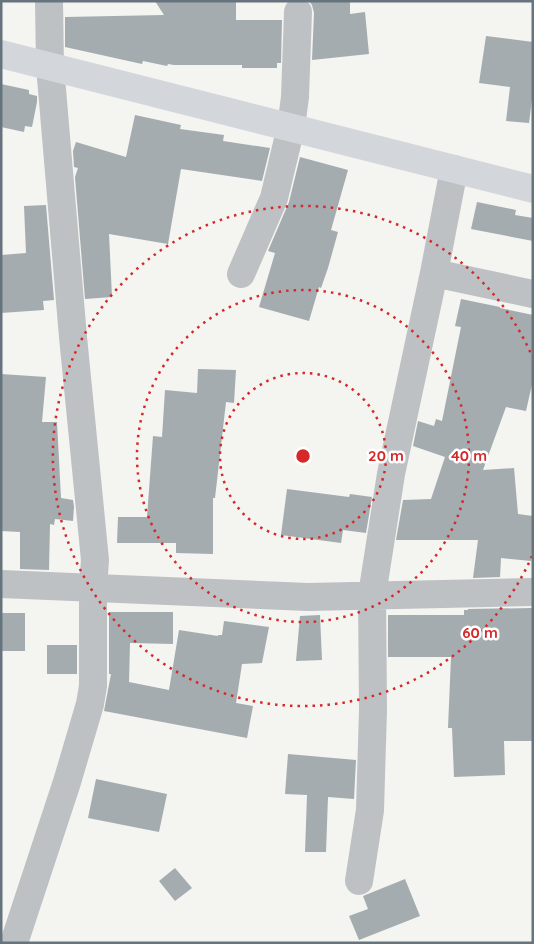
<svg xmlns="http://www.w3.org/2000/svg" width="534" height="944" font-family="Quicksand,sans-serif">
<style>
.building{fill:#a4acb0}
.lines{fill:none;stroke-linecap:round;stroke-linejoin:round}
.street{stroke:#bdc1c4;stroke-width:28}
.secondary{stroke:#d3d7db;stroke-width:28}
.ring{fill:none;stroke:#d62828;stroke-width:2.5;stroke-dasharray:2.5 5}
.centre{fill:#d62828;stroke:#fff;stroke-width:2.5}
.ring-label{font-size:15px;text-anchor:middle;font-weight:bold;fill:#d62828;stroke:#fff;stroke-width:5;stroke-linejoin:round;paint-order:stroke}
</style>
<rect width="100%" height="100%" fill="#f4f4f0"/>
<path class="building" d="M 155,1 L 236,1 L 236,20 L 282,20 L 281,63 L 277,63 L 277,68 L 242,68 L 242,65 L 174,65 L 168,64 L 167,66 L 143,61 L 142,64 L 65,47 L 65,17 L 164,15 Z
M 309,1 L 350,1 L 350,14 L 365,12 L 369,54 L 312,60 L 314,13 L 312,5 Z
M 486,36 L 533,42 L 533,91 L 529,123 L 506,121 L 510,87 L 479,83 Z
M 1,84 L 29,90 L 29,94 L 37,96 L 37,102 L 32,127 L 25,126 L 24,132 L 1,127 Z
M 135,115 L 181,125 L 180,129 L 224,135 L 223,141 L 270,148 L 262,181 L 181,169 L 168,244 L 109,234 L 112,297 L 85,299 L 75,177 L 78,168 L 74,167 L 73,151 L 76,142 L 126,157 Z
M 300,157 L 348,170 L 331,230 L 338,232 L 328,268 L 321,288 L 319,287 L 309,321 L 259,307 L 275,253 L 268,251 L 289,202 Z
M 477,202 L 516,210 L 515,215 L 533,218 L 533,241 L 471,229 Z
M 46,205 L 54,300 L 43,301 L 44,310 L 1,313 L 1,255 L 26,253 L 24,206 Z
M 461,299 L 500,307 L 500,308 L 533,315 L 533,380 L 526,411 L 506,407 L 483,470 L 514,468 L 518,514 L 533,516 L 533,542 L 531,561 L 501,558 L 500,577 L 473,578 L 478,540 L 396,540 L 403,500 L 431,499 L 445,457 L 413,446 L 418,421 L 434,426 L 436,419 L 442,421 L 461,327 L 455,326 Z
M 198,369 L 236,370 L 234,403 L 226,402 L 215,498 L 213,498 L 213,554 L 176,553 L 176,543 L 117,543 L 118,517 L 147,517 L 153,436 L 162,437 L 165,390 L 197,393 Z
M 1,374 L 46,377 L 42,422 L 57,422 L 61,498 L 73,500 L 74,507 L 73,521 L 55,519 L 54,525 L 50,524 L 49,570 L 20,569 L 20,532 L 1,531 Z
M 287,489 L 349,497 L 350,494 L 372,497 L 366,533 L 343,530 L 341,543 L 281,535 Z
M 532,608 L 533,741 L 504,741 L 505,775 L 454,777 L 452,728 L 448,728 L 451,657 L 388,657 L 388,615 L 464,615 L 464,610 L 468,610 L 468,609 Z
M 109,612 L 173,612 L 173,644 L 130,643 L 129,682 L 169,690 L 179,630 L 218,636 L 218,635 L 222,635 L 224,621 L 269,627 L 262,663 L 242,664 L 236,703 L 253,706 L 247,738 L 104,711 L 111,674 L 109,674 Z
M 1,613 L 25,613 L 25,651 L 1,651 Z
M 320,615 L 322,660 L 296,661 L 300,616 Z
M 47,645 L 77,645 L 77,674 L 47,674 Z
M 288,754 L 356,760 L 354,799 L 328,797 L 326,852 L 305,852 L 307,795 L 285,794 Z
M 96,779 L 167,794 L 159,832 L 88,818 Z
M 175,868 L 192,888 L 175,901 L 159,881 Z
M 405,879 L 420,916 L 359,940 L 349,916 L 368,909 L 363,896 Z"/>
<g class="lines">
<path class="street" d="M 434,273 L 533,294
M 241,274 L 274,198 L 291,127 L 295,97 L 298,12
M 1,584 L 308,597 L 533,592
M 359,881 L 370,810 L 373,710 L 372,595 L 391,474 L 434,273 L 454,169
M 14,943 L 67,782 L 90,704 L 93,686 L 93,588 L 95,560 L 73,337 L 50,66 L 49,1"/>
<path class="secondary" d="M 1,54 L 533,189"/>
</g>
<g class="ring">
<circle cx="303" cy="456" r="83"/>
<circle cx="303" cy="456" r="166"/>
<path d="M532 556A250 250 0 1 1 532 356"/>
</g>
<circle cx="303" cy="456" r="8" class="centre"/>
<g class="ring-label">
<text x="386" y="461">20 m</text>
<text x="469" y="461">40 m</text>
<text x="480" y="638">60 m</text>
</g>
<rect width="534" height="944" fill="none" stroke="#66747e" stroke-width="5"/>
</svg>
